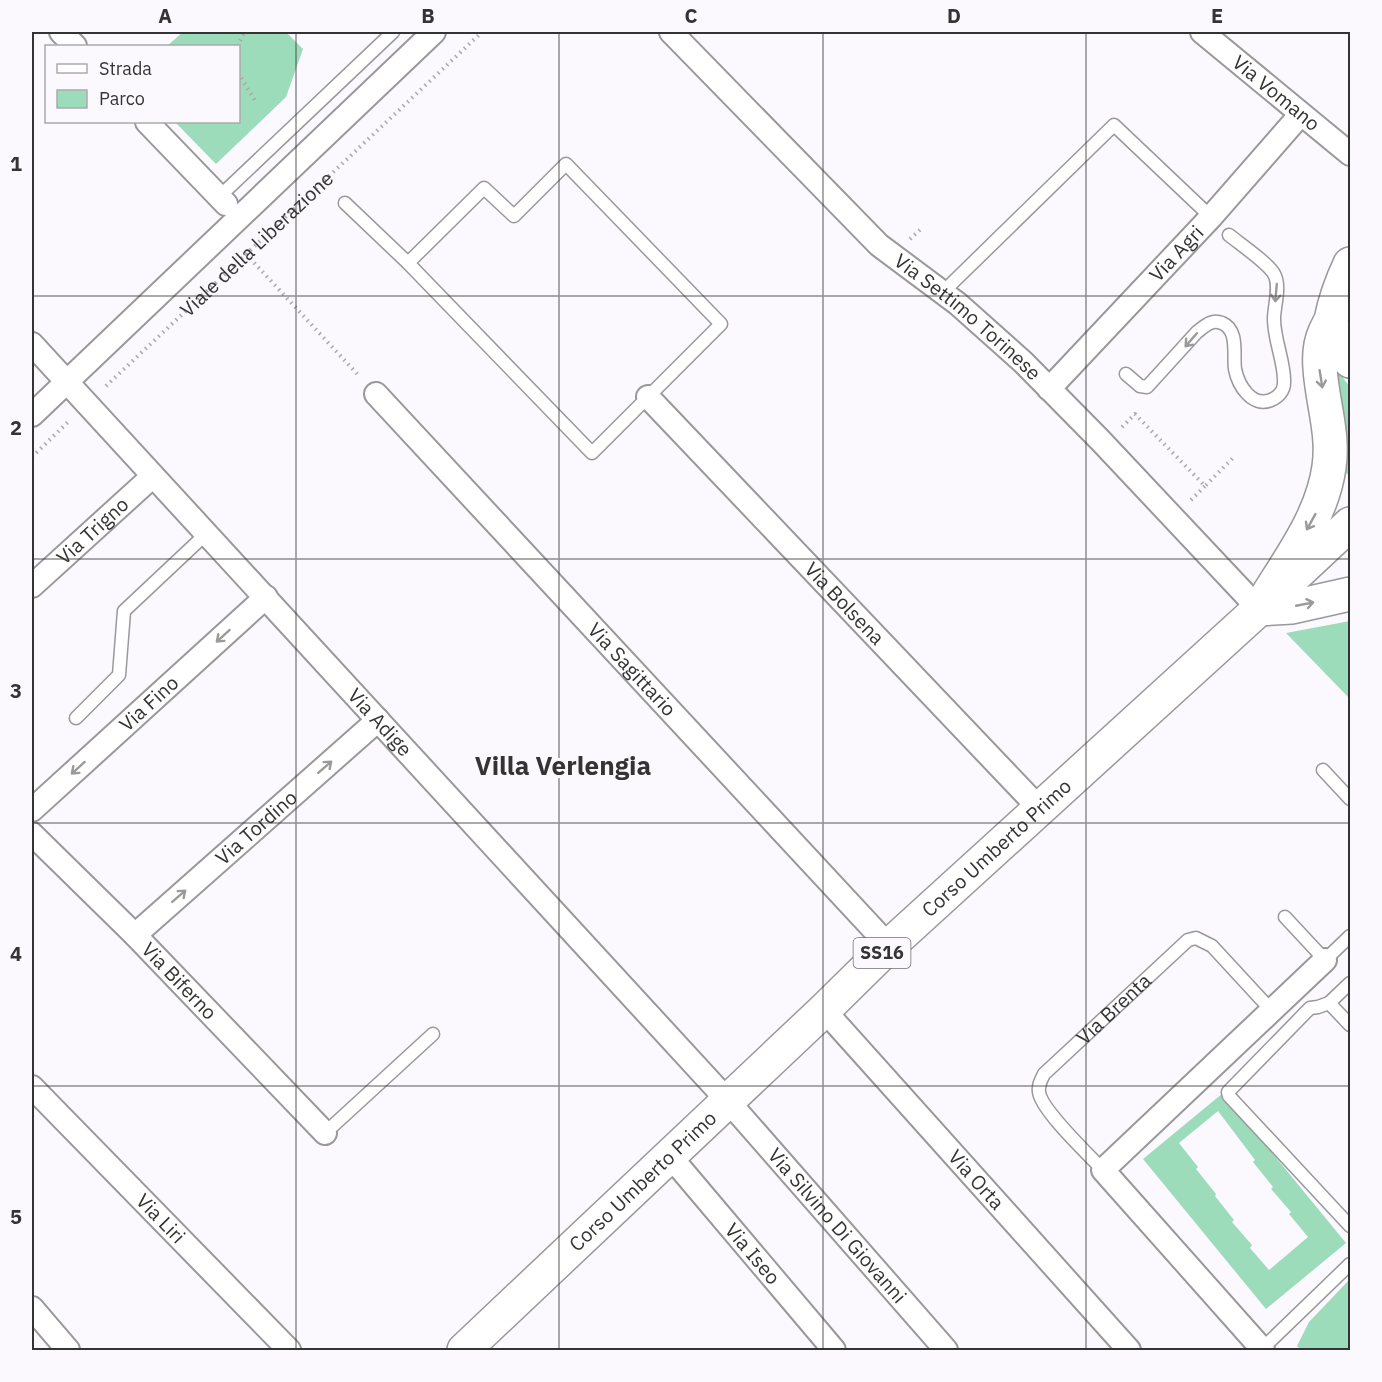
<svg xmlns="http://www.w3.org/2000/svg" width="1382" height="1382" font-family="'IBM Plex Sans',sans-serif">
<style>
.green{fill:#9cdcba;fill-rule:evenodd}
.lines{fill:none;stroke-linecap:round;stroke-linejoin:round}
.service-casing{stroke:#99989b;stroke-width:15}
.minor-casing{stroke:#99989b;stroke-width:26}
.secondary-casing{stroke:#99989b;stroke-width:36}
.primary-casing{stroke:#99989b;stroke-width:36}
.trunk-casing{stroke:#99989b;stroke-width:36}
.path{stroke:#a9a8aa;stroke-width:4;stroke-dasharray:1.5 4.5;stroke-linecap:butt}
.service{stroke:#fff;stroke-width:12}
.minor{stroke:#fff;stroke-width:22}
.secondary{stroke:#fff;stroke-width:33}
.primary{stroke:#fff;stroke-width:33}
.trunk{stroke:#fff;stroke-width:33}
.oneway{stroke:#9a9a9a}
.grid{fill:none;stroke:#343435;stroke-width:1.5;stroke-opacity:0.55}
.labels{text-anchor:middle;stroke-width:6;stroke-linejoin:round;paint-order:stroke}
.shield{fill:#fbf9fd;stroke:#706f71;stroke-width:1.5}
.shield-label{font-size:18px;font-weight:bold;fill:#343435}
.street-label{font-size:20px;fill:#343435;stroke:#fbf9fd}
.district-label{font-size:26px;font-weight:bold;fill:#343435;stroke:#fbf9fd}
.neatline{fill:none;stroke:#343435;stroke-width:2}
.grid-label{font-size:20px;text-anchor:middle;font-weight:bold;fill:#343435}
</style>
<rect width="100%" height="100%" fill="#fbf9fd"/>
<path class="green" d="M 183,32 L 286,32 L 303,49 L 286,97 L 216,164 L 175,122 L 238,122 L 238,46 L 167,46 Z
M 1334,357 L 1343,378 L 1350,387 L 1350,473 L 1348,475 L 1344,470 Z
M 1350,621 L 1350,699 L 1286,633 Z
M 1223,1093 L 1346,1243 L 1266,1309 L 1143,1159 ZM 1218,1111 L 1255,1160 L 1253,1162 L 1273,1187 L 1271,1189 L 1291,1212 L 1289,1214 L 1308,1237 L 1269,1270 L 1250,1248 L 1252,1245 L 1232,1222 L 1234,1220 L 1215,1196 L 1216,1194 L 1196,1169 L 1198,1167 L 1179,1143 Z
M 1350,1279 L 1350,1350 L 1301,1350 L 1297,1346 L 1309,1322 Z"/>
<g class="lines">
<g class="service-casing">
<g id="service">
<path d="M 566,164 L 721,324 L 592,453 L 408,263 L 484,188 L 514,216 Z"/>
<path d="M 219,197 L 393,32"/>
<path d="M 345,203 L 408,263"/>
<path d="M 943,292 L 1114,125 L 1211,217"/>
<path d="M 1126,374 L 1140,386 L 1147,387 L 1197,332 C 1205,326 1211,319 1222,323 C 1239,330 1233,354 1235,369 C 1238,385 1252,408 1271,400 C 1278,397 1284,391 1284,383 C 1285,362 1274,341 1274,319 C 1274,306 1281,286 1274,274 C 1268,263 1240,244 1229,235"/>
<path d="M 76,718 L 119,675 L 124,611 L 207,533"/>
<path d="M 1323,770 L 1350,799"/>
<path d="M 1285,917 L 1325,960 L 1350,936"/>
<path d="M 1350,983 L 1329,1003 L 1350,1025"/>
<path d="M 1329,1003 L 1318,1007 L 1310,1008 L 1228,1092 L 1229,1096 L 1350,1226"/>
<path d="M 325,1133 L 433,1034"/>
<path id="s2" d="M 1103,1170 C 1089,1155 1041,1110 1039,1092 C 1038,1085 1041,1080 1044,1074 L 1188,940 L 1196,938 L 1212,946 L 1271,1010"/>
<path d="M 1262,1349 L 1350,1264"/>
</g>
</g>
<g class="minor-casing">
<g id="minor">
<path d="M 61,32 L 75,46"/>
<path id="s3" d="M 671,32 L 879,245 L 958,304 L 1023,362 L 1100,440 L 1259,609"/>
<path id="s4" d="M 1202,32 L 1350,154"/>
<path d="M 147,122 L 226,204"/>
<path id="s5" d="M 32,344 L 728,1101 L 946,1350"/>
<path id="s6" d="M 1049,389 L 1211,217 L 1301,114"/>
<path id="s7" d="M 376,394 L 889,946"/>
<path id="s8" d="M 648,397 L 1040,809"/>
<path d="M 32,415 L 434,32"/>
<path id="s9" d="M 32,586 L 153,476"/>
<path id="s10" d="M 32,810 L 266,597"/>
<path id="s11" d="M 32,834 L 135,935 L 325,1133"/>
<path id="s12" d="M 135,935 L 378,720"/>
<path id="s13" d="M 824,1010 L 1129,1350"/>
<path id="s14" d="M 32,1087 L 289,1350"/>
<path id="s15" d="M 670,1156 L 834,1350"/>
<path d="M 32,1308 L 68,1350"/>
<path d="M 1263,1350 L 1103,1170 L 1325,960"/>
</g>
</g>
<g class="secondary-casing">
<path id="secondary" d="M 1273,596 L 1350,524"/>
</g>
<g class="primary-casing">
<g id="primary">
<path id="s16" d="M 464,1350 L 824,1010 L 889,946 L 1259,609"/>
</g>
</g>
<g class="trunk-casing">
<path id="trunk" d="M 1330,322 L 1350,361
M 1259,609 C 1285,565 1322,519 1329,467 C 1334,433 1322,402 1320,368 C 1319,356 1320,343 1325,332 C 1327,328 1329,324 1331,320 C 1335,300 1341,283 1350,264
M 1259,609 L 1292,607 L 1350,594"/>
</g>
<g class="path">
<path d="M 237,46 L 245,32"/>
<path d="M 238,73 L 256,102"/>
<path d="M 910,239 L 922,228"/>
<path d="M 246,254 L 360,377"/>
<path id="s1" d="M 106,386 L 482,32"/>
<path d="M 1122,427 L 1135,414 L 1205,486 L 1234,457"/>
<path d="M 32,457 L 70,420"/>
<path d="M 1191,500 L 1205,486"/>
</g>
<use href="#service" class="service"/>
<use href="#minor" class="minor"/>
<use href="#secondary" class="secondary"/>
<use href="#primary" class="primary"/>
<use href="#trunk" class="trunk"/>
</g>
<defs><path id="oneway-shaft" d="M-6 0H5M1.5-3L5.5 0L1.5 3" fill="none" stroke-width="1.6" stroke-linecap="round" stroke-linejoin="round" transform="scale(1.5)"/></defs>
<g class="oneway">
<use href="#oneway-shaft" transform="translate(1276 293) rotate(95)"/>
<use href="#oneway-shaft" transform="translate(1191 340) rotate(131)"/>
<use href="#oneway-shaft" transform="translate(1321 379) rotate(81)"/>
<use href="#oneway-shaft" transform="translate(1311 522) rotate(119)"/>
<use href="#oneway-shaft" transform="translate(1305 604) rotate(-11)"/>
<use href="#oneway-shaft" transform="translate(223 636) rotate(138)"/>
<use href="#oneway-shaft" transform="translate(325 767) rotate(-41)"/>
<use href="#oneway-shaft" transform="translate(78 768) rotate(138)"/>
<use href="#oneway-shaft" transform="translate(179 896) rotate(-41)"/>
</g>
<path class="grid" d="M 296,32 L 296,1350M 559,32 L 559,1350M 823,32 L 823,1350M 1086,32 L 1086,1350M 32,296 L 1350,296M 32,559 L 1350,559M 32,823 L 1350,823M 32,1086 L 1350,1086"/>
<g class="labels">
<rect class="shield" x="853.5" y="938" width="57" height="30" rx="4.5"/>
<g class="shield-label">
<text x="882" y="959">SS16</text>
</g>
<g class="street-label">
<text dy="7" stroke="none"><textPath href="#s4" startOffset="96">Via Vomano</textPath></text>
<text dy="7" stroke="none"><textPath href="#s1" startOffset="207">Viale della Liberazione</textPath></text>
<text dy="7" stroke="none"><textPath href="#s6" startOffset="186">Via Agri</textPath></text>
<text dy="7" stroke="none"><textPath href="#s3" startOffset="412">Via Settimo Torinese</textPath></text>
<text dy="7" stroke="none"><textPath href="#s9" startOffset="82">Via Trigno</textPath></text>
<text dy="7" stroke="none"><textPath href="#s8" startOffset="285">Via Bolsena</textPath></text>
<text dy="7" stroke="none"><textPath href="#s7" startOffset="376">Via Sagittario</textPath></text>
<text dy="7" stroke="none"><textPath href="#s10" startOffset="158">Via Fino</textPath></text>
<text dy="7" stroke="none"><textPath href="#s5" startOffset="514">Via Adige</textPath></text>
<text dy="7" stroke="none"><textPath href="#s12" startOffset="162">Via Tordino</textPath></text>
<text dy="7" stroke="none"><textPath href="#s16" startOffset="732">Corso Umberto Primo</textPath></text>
<text dy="7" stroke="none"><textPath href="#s11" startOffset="208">Via Biferno</textPath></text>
<text dy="7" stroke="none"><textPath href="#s2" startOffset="216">Via Brenta</textPath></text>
<text dy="7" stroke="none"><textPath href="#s13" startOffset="228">Via Orta</textPath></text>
<text dy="7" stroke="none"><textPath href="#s16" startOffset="246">Corso Umberto Primo</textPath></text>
<text dy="7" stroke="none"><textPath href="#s14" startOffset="184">Via Liri</textPath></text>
<text dy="7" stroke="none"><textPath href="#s5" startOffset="1194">Via Silvino Di Giovanni</textPath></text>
<text dy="7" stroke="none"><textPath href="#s15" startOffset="128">Via Iseo</textPath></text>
</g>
<g class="district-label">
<text x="563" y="775">Villa Verlengia</text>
</g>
</g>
<rect width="1382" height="1382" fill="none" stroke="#fbf9fd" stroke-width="66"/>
<rect x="45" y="45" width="195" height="78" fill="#fbf9fd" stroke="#abaaad" stroke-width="1.5"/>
<rect x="57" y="64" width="30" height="9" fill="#ffffff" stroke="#abaaad" stroke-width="1.5"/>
<text x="99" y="75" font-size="18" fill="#343435">Strada</text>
<rect x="57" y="90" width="30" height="18" fill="#9cdcba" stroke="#abaaad" stroke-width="1.5"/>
<text x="99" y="105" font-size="18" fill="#343435">Parco</text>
<rect x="33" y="33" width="1316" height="1316" class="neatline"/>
<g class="grid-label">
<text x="165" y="23">A</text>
<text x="428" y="23">B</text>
<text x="691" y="23">C</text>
<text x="954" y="23">D</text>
<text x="1217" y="23">E</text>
<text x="16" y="171">1</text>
<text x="16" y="435">2</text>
<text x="16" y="698">3</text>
<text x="16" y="961">4</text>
<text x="16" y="1224">5</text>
</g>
</svg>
